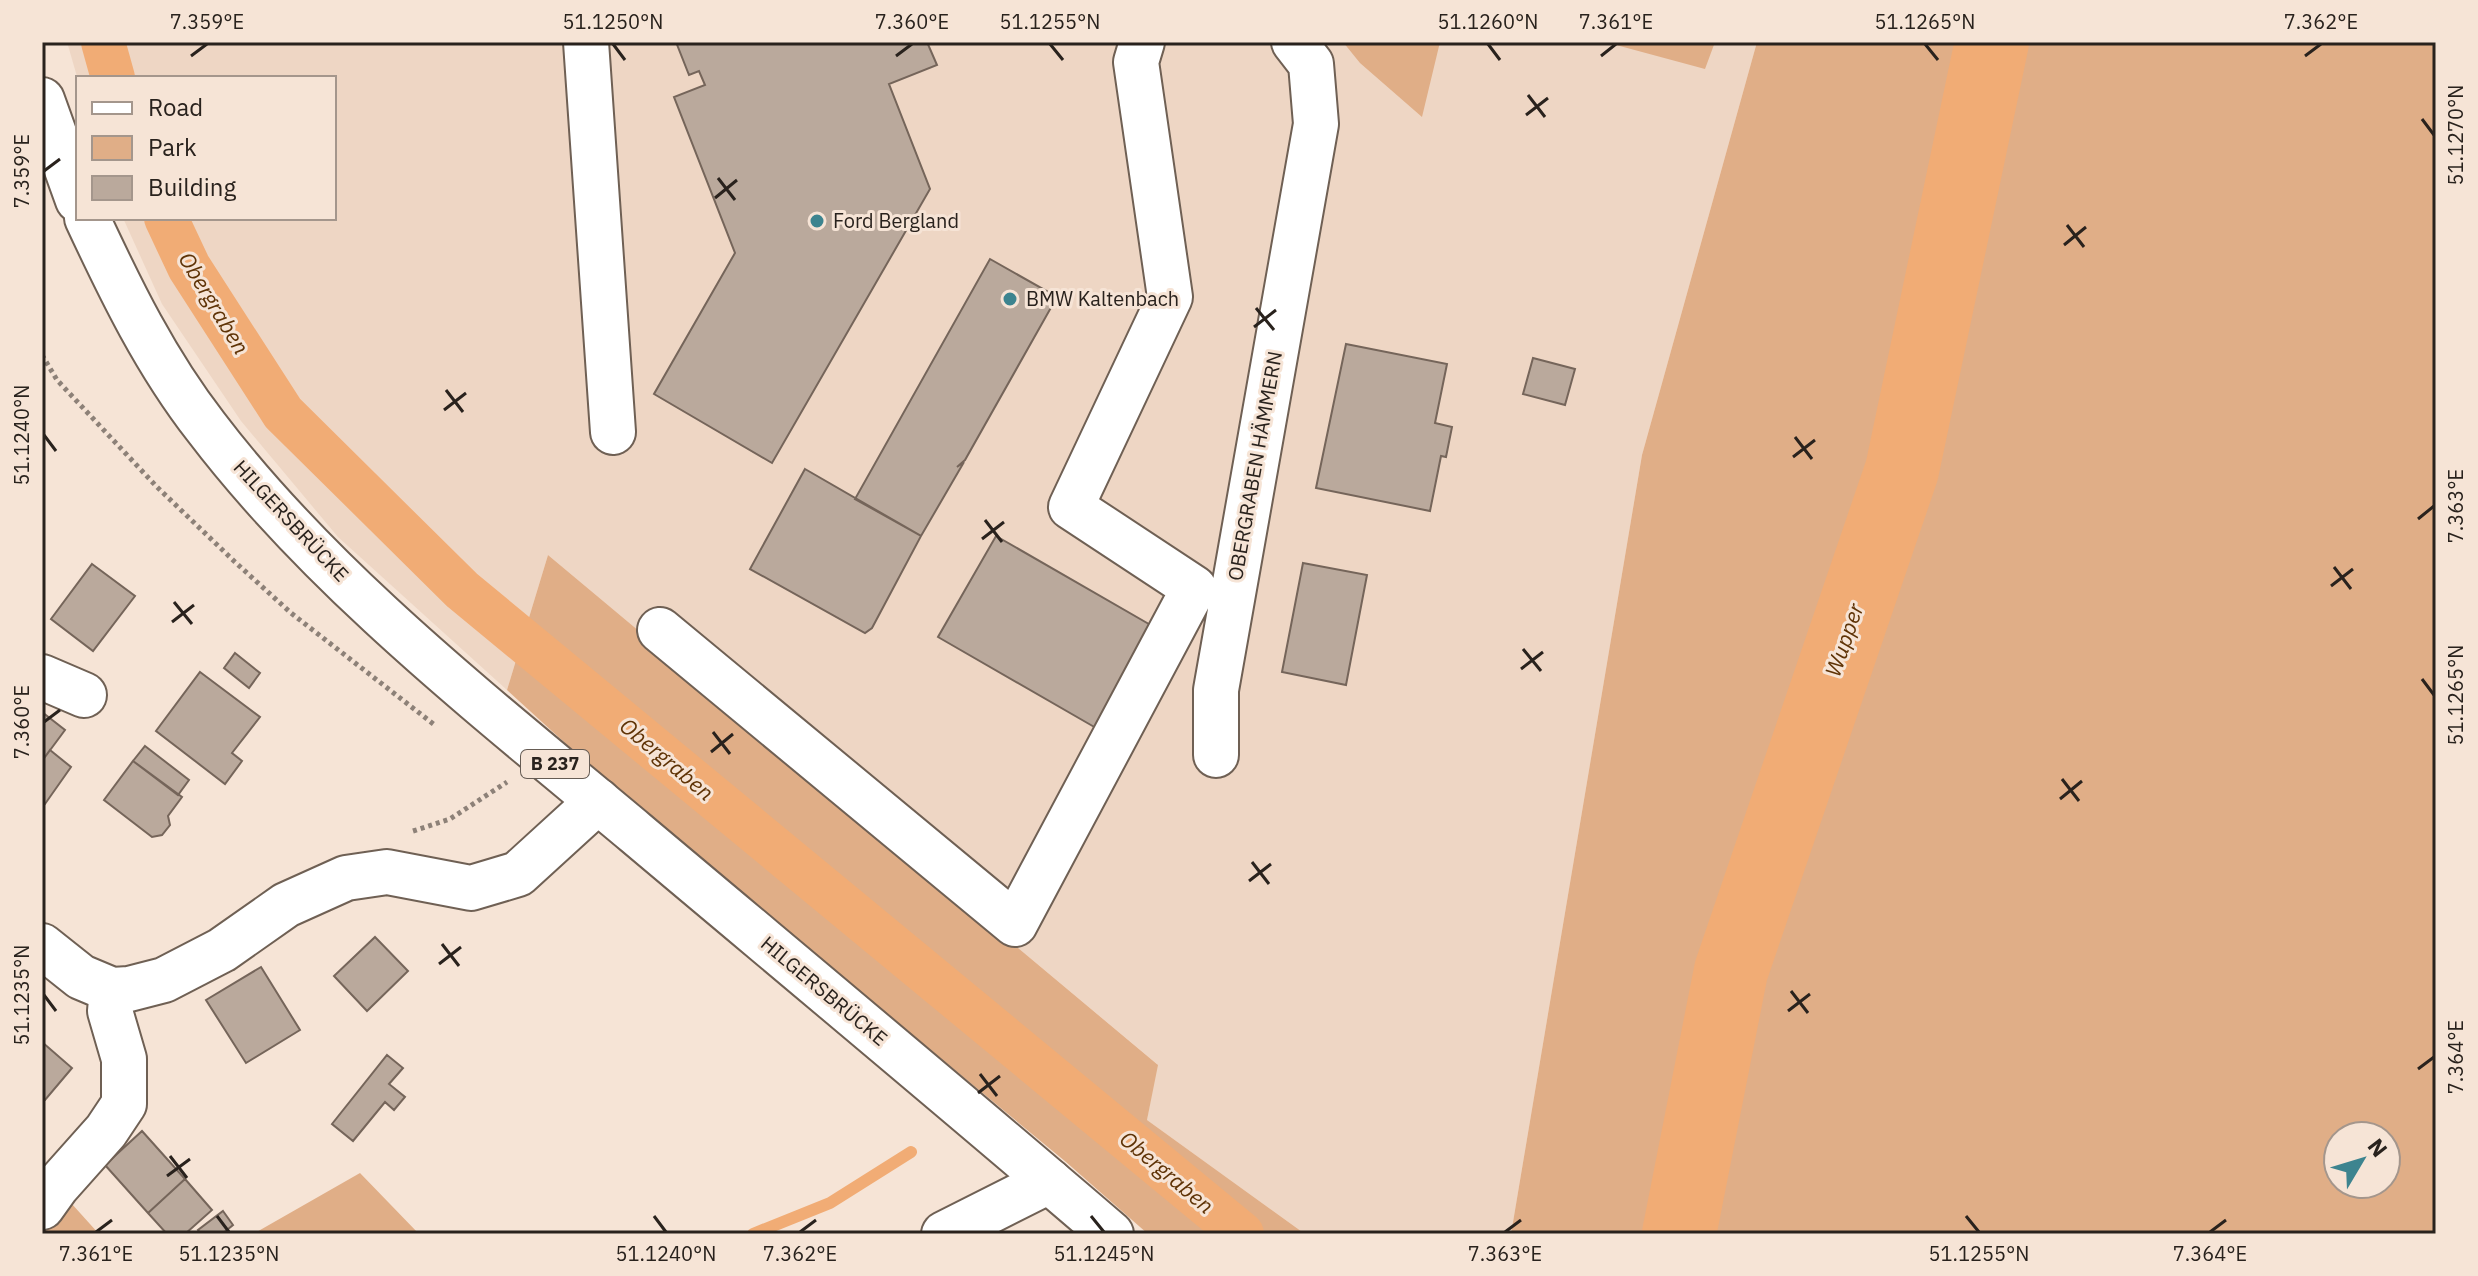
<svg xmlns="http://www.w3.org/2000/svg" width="2478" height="1276" font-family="'IBM Plex Sans',sans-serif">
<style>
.built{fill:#eed6c4}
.green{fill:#e0ae87;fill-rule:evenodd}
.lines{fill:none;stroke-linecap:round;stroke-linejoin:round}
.stream{stroke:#f1ac75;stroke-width:12}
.canal{stroke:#f1ac75;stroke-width:44}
.river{stroke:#f1ac75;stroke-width:74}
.building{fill:#baa99c;stroke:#75655a;stroke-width:2}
.minor-casing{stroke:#6f6054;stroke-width:48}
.major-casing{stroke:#6f6054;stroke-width:48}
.path{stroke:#8d8178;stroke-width:5;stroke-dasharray:4 4;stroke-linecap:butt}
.minor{stroke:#fff;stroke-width:44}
.major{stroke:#fff;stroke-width:44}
.ticks{fill:none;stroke:#29221d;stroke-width:3}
.poi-dot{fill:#3d848f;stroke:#f6e4d6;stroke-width:3}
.labels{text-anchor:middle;stroke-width:6;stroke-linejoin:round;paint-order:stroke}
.shield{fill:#f6e4d6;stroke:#665c54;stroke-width:2}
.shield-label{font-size:18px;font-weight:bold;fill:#29221d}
.poi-label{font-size:20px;fill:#29221d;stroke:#f6e4d6;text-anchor:start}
.street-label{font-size:20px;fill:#29221d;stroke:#f6e4d6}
.water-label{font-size:22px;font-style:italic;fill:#5f3306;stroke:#f6e4d6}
.neatline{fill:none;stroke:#29221d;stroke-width:3}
.ticks-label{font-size:20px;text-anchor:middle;fill:#29221d}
</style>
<rect width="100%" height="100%" fill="#f6e4d6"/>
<path class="built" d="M 67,42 L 1757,42 L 1642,455 L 1511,1234 L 1305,1234 L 1147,1120 L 1157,1064 L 548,555 L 507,690 L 338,537 L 241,421 L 162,304 L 123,218 L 334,218 L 334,78 L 78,80 Z"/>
<path class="green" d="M 1343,42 L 1440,42 L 1422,117 L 1360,63 Z
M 1605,42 L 1715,42 L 1705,69 Z
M 1757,42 L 2436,42 L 2436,1234 L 1511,1234 L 1642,455 ZM 2386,1136 L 2386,1184 L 2338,1184 L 2338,1136 Z
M 548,555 L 1158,1065 L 1147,1120 L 1305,1234 L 1148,1234 L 1066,1162 L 621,794 L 507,690 Z
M 360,1173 L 419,1234 L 253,1234 Z
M 62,1193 L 99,1234 L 42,1234 Z"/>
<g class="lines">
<path class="stream" d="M 753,1234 L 830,1203 L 911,1152"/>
<path class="canal" d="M 103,42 L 113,78
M 166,218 L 189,267 L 283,413 L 462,590 L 1242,1234"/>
<path class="river" d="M 1679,1234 L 1731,971 L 1902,470 L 1992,42"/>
</g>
<path class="building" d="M 676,42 L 927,42 L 937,65 L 889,84 L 930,189 L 772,463 L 654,394 L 735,253 L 674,97 L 705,85 L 699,71 L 689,75 Z
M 990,259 L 1057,297 L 965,460 L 957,467 L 964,462 L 921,536 L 855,499 Z
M 1346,344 L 1447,364 L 1435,423 L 1452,427 L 1446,457 L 1441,456 L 1430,511 L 1316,488 Z
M 1533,358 L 1575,369 L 1565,405 L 1523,394 Z
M 805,469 L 921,536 L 872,628 L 865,633 L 750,569 Z
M 996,536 L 1161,631 L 1103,732 L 938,637 Z
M 1303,563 L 1367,575 L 1346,685 L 1282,672 Z
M 92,564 L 135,596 L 93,651 L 51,619 Z
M 235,653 L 260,673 L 249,688 L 224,668 Z
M 200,672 L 260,717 L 232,753 L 242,761 L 225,784 L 156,731 Z
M 42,712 L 65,730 L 42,761 Z
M 145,746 L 189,780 L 178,795 L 133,761 Z
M 50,750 L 71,767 L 45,804 L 42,802 L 42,761 Z
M 133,761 L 182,797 L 168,816 L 170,825 L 162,835 L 152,837 L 104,800 Z
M 375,937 L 408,971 L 367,1011 L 334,976 Z
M 261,967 L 300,1030 L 246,1063 L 206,1000 Z
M 42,1042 L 72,1068 L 45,1100 L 42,1100 Z
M 387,1055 L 403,1068 L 389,1084 L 405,1097 L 394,1110 L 385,1102 L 353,1141 L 332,1124 Z
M 142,1131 L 185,1179 L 148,1213 L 105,1165 Z
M 185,1179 L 212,1210 L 185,1234 L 167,1234 L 148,1213 Z
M 223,1211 L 233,1225 L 222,1234 L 201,1234 L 198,1230 Z"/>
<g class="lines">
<g class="minor-casing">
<path id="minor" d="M 586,42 L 613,432
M 660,630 L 1015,924 L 1194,588 L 1071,507 L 1170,297 L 1136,62 L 1142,42
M 42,677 L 84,695
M 1216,755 L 1216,690 L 1316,124 L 1311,64 L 1294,42
M 42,946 L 81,977 L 112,990 L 129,989 L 164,980 L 222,950 L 286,905 L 346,878 L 387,872 L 471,888 L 518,874 L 598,801
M 42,1207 L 57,1186 L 106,1131 L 124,1104 L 124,1059 L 110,1011 L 112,990
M 944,1234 L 1049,1181"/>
</g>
<g class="major-casing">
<path id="major" d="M 42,100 L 78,200
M 87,218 C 121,291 156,363 206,427 C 323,581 488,709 636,833 C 794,966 954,1099 1111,1234"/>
</g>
<path class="path" d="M 42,355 L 57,380 L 157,487 L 235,562 L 291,613 L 436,726
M 413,831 L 450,819 L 507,782"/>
<use href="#minor" class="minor"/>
<use href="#major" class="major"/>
</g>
<path class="ticks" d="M 613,44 L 625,60M 1050,44 L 1063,60M 1488,44 L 1500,60M 1925,44 L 1938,60M 191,56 L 207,44M 896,56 L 912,44M 1601,56 L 1616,44M 2305,56 L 2321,44M 1528,95 L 1545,117M 1526,115 L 1548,98M 2422,119 L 2434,135M 44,171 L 60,159M 718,178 L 735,200M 715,198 L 737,180M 2067,225 L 2084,247M 2064,245 L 2086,227M 1256,308 L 1274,330M 1254,327 L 1276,310M 446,390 L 463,412M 444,410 L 466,393M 44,435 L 56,451M 1795,437 L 1812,459M 1793,457 L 1815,440M 2418,519 L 2434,506M 985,520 L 1002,542M 982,539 L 1004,522M 2334,567 L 2351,589M 2331,586 L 2353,569M 174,602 L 192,624M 172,622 L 194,605M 1523,649 L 1541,671M 1521,669 L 1543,652M 2422,679 L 2434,695M 44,722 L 60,710M 713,732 L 730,754M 711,752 L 733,734M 2062,779 L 2079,801M 2060,799 L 2082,781M 1252,862 L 1269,884M 1249,881 L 1271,864M 442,944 L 459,966M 439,964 L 461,947M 1791,991 L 1808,1013M 44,995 L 56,1011M 1788,1011 L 1810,994M 2418,1069 L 2434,1057M 980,1074 L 997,1096M 978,1093 L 1000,1076M 170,1156 L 187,1178M 167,1176 L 190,1159M 217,1216 L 229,1232M 654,1216 L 666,1232M 1091,1216 L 1104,1232M 1966,1216 L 1979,1232M 96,1232 L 112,1220M 800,1232 L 816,1220M 1505,1232 L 1521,1220M 2210,1232 L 2226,1220"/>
<g class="poi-dot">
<circle cx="817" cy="221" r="8"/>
<circle cx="1010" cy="299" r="8"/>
</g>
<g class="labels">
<rect class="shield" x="521" y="750" width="68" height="28" rx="6"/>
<g class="shield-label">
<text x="555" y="770">B 237</text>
</g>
<g class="poi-label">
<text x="833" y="228">Ford Bergland</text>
<text x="1026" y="306">BMW Kaltenbach</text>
</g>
<g class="street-label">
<text transform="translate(1255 466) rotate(-80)" y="7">OBERGRABEN HÄMMERN</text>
<text transform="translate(291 521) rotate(47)" y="7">HILGERSBRÜCKE</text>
<text transform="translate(824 991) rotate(40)" y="7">HILGERSBRÜCKE</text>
</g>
<g class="water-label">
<text transform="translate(214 303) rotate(59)" y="8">Obergraben</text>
<text transform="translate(1844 640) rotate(-71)" y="8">Wupper</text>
<text transform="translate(667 759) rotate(40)" y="8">Obergraben</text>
<text transform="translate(1167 1172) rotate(40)" y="8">Obergraben</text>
</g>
</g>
<rect width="2478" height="1276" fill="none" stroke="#f6e4d6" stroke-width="88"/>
<rect x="76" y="76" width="260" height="144" fill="#f6e4d6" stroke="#a4968c" stroke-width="2"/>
<rect x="92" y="102" width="40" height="12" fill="#ffffff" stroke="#a4968c" stroke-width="2"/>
<text x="148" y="116" font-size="24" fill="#29221d">Road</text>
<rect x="92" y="136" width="40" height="24" fill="#e0ae87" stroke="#a4968c" stroke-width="2"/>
<text x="148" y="156" font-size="24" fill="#29221d">Park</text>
<rect x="92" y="176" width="40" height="24" fill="#baa99c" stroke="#a4968c" stroke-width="2"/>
<text x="148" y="196" font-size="24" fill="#29221d">Building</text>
<g transform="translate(2362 1160) rotate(52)"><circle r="38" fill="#f6e4d6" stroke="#a4968c" stroke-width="2"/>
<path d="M0-6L14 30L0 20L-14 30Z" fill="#3d848f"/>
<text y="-12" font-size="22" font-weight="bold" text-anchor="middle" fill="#29221d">N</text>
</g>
<rect x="44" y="44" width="2390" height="1188" class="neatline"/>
<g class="ticks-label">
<text x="207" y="29">7.359°E</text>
<text x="613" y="29">51.1250°N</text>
<text x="912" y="29">7.360°E</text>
<text x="1050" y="29">51.1255°N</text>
<text x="1488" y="29">51.1260°N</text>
<text x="1616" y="29">7.361°E</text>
<text x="1925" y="29">51.1265°N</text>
<text x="2321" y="29">7.362°E</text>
<text transform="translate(2456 135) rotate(-90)" y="7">51.1270°N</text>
<text transform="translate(22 171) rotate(-90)" y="7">7.359°E</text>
<text transform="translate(22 435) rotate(-90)" y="7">51.1240°N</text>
<text transform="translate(2456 506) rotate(-90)" y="7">7.363°E</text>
<text transform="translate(2456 695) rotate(-90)" y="7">51.1265°N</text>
<text transform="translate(22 722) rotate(-90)" y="7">7.360°E</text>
<text transform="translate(22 995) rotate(-90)" y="7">51.1235°N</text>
<text transform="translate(2456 1057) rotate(-90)" y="7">7.364°E</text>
<text x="96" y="1261">7.361°E</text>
<text x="229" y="1261">51.1235°N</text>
<text x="666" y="1261">51.1240°N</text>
<text x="800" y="1261">7.362°E</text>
<text x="1104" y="1261">51.1245°N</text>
<text x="1505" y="1261">7.363°E</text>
<text x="1979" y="1261">51.1255°N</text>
<text x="2210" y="1261">7.364°E</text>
</g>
</svg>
